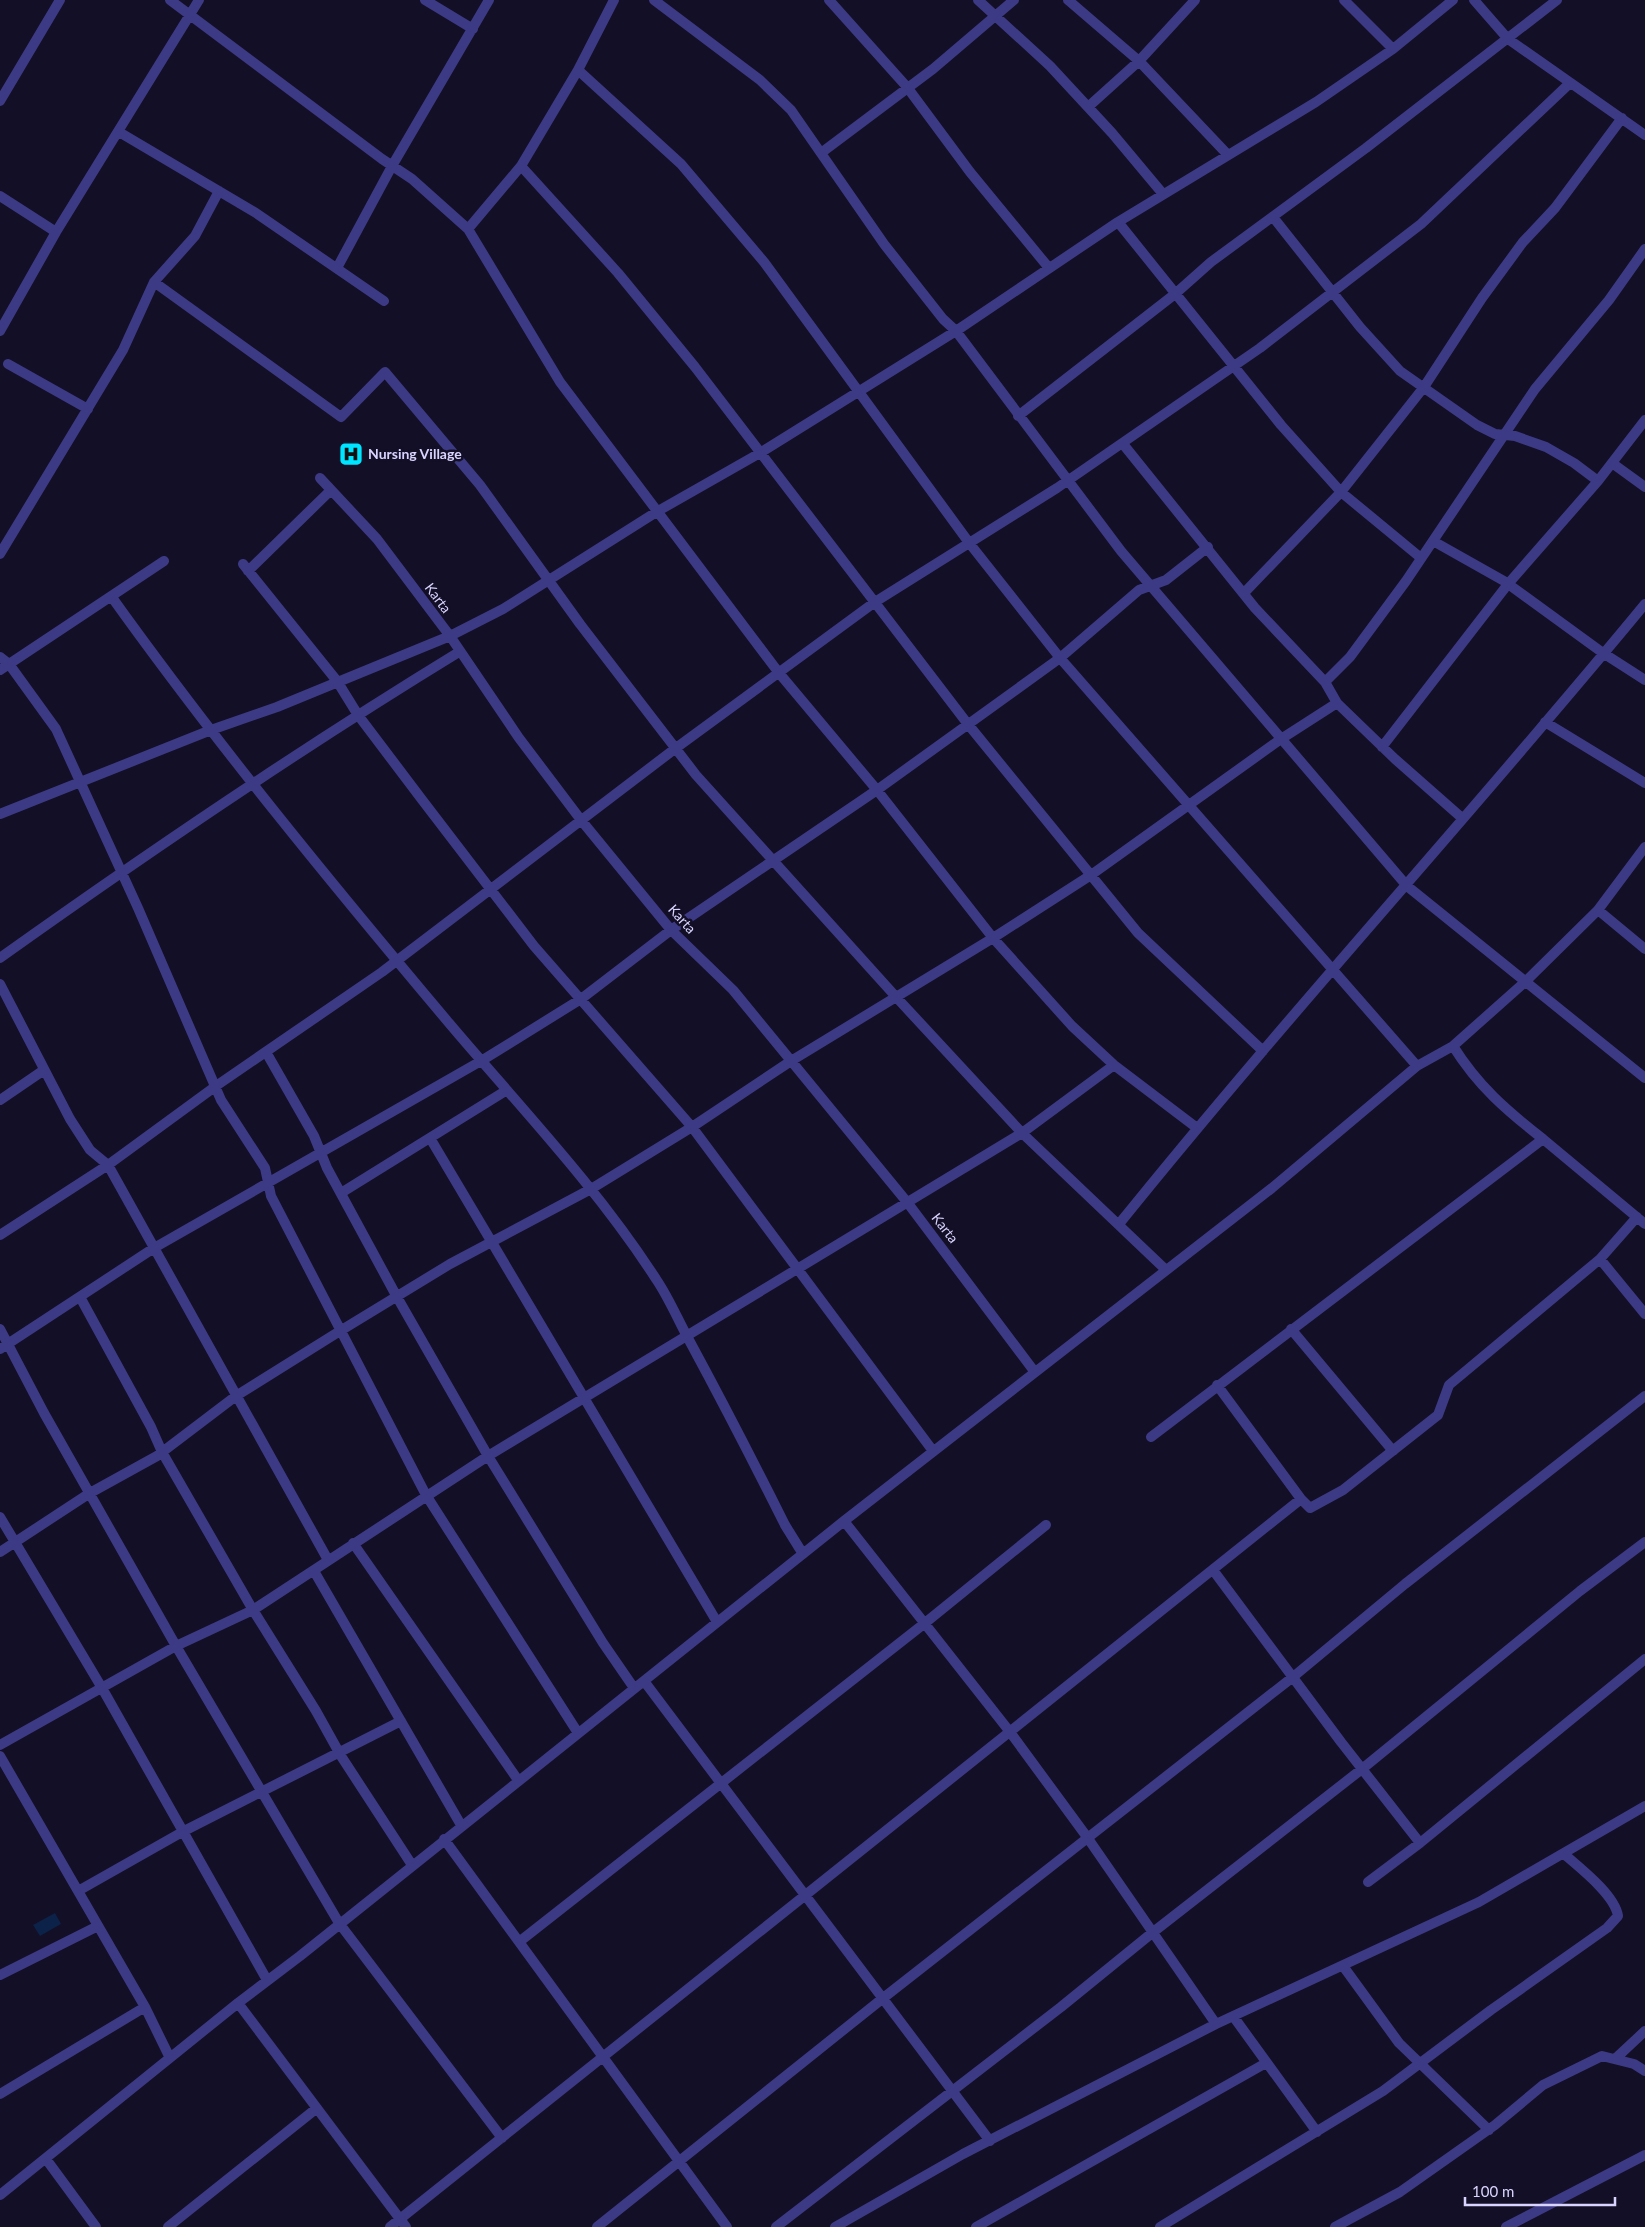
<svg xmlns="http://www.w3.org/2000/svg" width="1645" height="2227" font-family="Lato,sans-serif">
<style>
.water{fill:#0c2248}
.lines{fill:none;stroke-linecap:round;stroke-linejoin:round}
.street{stroke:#3d3a85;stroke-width:10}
.labels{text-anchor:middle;stroke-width:5;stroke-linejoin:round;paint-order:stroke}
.poi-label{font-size:14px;font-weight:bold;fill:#d9d4ff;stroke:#130f26;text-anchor:start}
.street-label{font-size:14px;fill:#d9d4ff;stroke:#130f26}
</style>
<rect width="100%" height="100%" fill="#130f26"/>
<path class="water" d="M 55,1913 L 61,1924 L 40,1936 L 33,1925 Z"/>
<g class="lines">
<path class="street" d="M 170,0 L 382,159 L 412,179 L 468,229 L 560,382 L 779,673 L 877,790 L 993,938 L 1072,1026 L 1114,1065 L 1197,1128
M 425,0 L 473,29
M 654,0 L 760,80 L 791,110 L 884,244 L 943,319 L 956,331 L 1121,551 L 1407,886 L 1645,1078
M 829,0 L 907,87 L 970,172 L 1049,268
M 978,0 L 1050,66 L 1112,133 L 1163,194
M 1068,0 L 1139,61 L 1228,155
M 1344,0 L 1393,49
M 1474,0 L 1508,39 L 1645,135
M 578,70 L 681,164 L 764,262 L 970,544 L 1060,658 L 1417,1066
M 0,101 L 60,0
M 1088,107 L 1139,61 L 1195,0
M 119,132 L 256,213 L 384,301
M 821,153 L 933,69 L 1014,0
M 521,166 L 618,273 L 695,367 L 967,723 L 1138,933 L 1263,1051
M 0,196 L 56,232
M 1273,217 L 1360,327 L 1400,371 L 1477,425 L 1495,434 L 1515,436 L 1546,447 L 1574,463 L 1598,481
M 1118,222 L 1281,425 L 1341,492 L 1421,558
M 468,229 L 521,166 L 578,70 L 614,0
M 337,268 L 392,166 L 489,0
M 154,282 L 341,417 L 385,372 L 480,485 L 580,624 L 696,775 L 897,998 L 1022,1133 L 1165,1269
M 0,331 L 56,232 L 199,0
M 8,364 L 88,409
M 1018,416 L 1175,294 L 1211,262 L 1366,148 L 1557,0
M 1123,444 L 1255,608 L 1325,682 L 1337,703 L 1395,759 L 1462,818
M 1612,463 L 1645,487
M 320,478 L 377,539 L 450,636 L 519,738 L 581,820 L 671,930 L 733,990 L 907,1202 L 1034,1371
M 1433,541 L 1504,581 L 1603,653 L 1645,680
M 0,554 L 123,350 L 154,282 L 195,236 L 219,191
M 243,564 L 337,681 L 358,715 L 423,801 L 534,946 L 692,1127 L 933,1451
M 248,571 L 330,491
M 1244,593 L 1341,492 L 1424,387 L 1482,298 L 1523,242 L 1555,208 L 1622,118
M 111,596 C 217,744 332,884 449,1023 C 520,1107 596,1186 656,1279 C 669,1298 678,1320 689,1340 C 722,1401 754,1463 785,1525 L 803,1554
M 0,657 L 9,664 L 56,729 L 138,908 L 221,1100 L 265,1168 L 271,1196 L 426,1495 L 578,1733
M 0,670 L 164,561
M 1325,682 L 1350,657 L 1406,581 L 1535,389 L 1609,300 L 1645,249
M 1545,722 L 1645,783
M 1382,747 L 1508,584 L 1598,481 L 1645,420
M 0,814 L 211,730 L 277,707 L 450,636 L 503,609 L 658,511 L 760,453 L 956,331 L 1118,222 L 1316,102 L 1393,49 L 1453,0
M 1598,910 L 1645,949
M 0,958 C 150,851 302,748 459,652
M 0,984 L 70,1119 L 90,1150 L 108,1165 L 328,1560
M 266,1052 L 314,1136 L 327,1168 L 397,1297 L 488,1456 L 603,1643 L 634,1688
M 0,1100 L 44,1070
M 430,1138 L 717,1622
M 1543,1139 L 1645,1224
M 341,1193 L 507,1090
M 1119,1224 C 1289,1013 1473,813 1645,604
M 0,1235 L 108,1165 L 216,1086 L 382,972 L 676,748 L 875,602 L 1057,488 L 1260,348 L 1421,224 L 1570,83
M 1600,1259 L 1645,1314
M 80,1297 L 151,1427 L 162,1452 L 253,1610 L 316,1711 L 341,1756 L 412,1865
M 0,1329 L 44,1413 L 176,1646 L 339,1923 L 502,2138
M 1291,1329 L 1393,1451
M 0,1349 L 154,1248 L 481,1061 L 581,999 L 671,930 L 877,790 L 1060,658 L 1139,590 L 1166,580 L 1208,547
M 1217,1385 L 1301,1499 L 1310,1508 L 1343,1490 L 1438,1415 L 1449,1385 L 1600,1259 L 1637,1217
M 1151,1437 L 1543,1139 C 1506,1110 1478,1086 1453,1046
M 0,1517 L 102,1688 L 267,1980
M 844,1521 L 1010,1732 L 1087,1837 L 1216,2024
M 353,1543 L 518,1780
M 0,1552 L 90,1493 L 157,1456 L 236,1396 L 340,1331 L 450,1264 L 591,1189 L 692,1127 L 791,1061 L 993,938 L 1091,875 L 1281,739 L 1337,703
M 1213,1570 L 1341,1742 L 1420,1843
M 314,1571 L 461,1825
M 644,1681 L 990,2141
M 0,1745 L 176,1646 L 253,1610 L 488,1456 L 1022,1133 L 1114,1065
M 0,1756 L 145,2007 L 170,2058
M 444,1839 L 727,2227
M 1368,1882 L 1420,1843 L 1645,1659
M 78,1891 L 184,1831 L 401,1721
M 519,1942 L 925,1623 L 1046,1525
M 1343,1966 L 1399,2043 L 1489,2130
M 0,1975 L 98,1926
M 238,2003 L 406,2227
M 1233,2016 L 1317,2132
M 1615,2059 L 1645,2031
M 0,2094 L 145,2007
M 46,2159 L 96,2227
M 0,2195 L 238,2003 L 300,1956 L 844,1521 L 1272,1188 L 1417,1066 L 1453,1046 L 1525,982 L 1598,910 L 1645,847
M 168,2227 L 317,2108
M 390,2227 L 1301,1499
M 597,2227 L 882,1999 L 1293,1677 L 1405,1584 L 1645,1396
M 776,2227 L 1061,2007 L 1152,1933 L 1362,1769 L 1580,1591 L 1645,1542
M 835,2227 L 963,2154 L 1216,2024 L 1479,1902 L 1645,1806
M 976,2227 L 1266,2063
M 1160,2227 L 1383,2091 L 1491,2010 L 1607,1928 L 1618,1916 C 1615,1895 1580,1868 1564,1854
M 1335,2227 L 1400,2192 L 1495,2125 L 1543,2085 L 1602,2056 L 1634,2064 L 1645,2071
M 1506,2227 L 1645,2155"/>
</g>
<defs>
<g id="hospital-square" transform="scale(1.25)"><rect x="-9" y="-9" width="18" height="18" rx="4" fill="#00e5ff" stroke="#130f26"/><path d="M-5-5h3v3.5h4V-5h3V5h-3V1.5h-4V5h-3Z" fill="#111"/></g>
</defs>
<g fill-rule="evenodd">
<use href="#hospital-square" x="351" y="454"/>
</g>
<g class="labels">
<g class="poi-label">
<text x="368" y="459">Nursing Village</text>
</g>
<g class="street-label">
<text transform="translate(438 598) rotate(53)" y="5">Karta</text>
<text transform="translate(682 919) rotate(48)" y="5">Karta</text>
<text transform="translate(945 1228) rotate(52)" y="5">Karta</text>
</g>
</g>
<path d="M1465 2197v8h150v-8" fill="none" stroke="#d9d4ff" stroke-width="2.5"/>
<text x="1472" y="2197" font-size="15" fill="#d9d4ff" stroke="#130f26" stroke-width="4" paint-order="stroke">100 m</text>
</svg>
